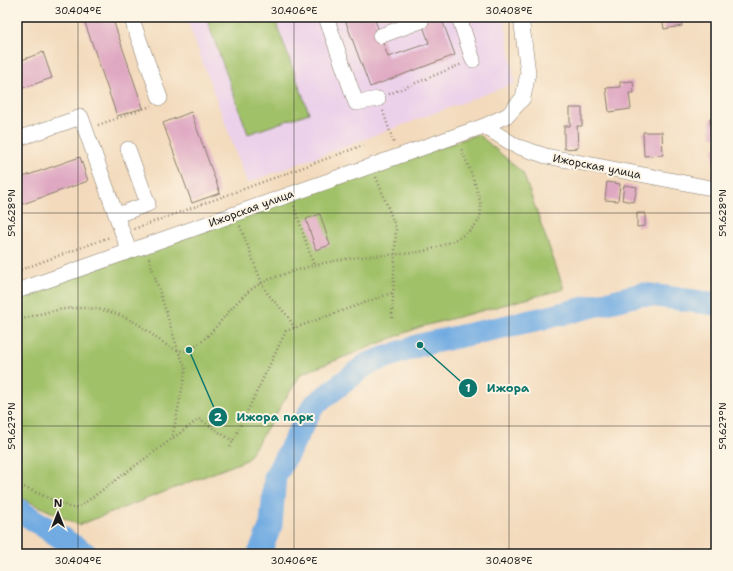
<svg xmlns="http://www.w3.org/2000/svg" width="733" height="571" font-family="'Shantell Sans',sans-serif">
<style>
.built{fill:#ecd1ea}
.green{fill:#a1c169;stroke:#5e6e42}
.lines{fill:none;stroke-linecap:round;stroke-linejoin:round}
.river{stroke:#71abe2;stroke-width:23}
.building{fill:#dfa8c2}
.minor-casing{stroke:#887b6c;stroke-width:16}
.path{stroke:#887b6c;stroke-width:2.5;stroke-dasharray:1 3;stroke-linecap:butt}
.minor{stroke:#fff;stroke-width:15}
.ticks{fill:none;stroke:#1c1c1c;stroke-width:1;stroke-opacity:0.45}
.labels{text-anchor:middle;stroke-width:4;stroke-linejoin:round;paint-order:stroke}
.street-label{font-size:11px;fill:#1c1c1c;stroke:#fcf5e5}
.leader{fill:none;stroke:#0f766e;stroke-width:1.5}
.callout-dot{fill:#0f766e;stroke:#fcf5e5;stroke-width:1.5}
.mark-label{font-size:12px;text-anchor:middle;font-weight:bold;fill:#fff}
.callout-label{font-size:12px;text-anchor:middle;font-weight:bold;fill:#0f766e;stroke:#fcf5e5;stroke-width:4;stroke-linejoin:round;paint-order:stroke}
.neatline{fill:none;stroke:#1c1c1c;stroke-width:1.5}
.ticks-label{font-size:10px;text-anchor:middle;fill:#1c1c1c}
</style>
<rect width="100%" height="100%" fill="#fcf5e5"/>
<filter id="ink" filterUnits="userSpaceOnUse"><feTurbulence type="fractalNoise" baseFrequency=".025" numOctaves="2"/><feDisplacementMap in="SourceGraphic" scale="8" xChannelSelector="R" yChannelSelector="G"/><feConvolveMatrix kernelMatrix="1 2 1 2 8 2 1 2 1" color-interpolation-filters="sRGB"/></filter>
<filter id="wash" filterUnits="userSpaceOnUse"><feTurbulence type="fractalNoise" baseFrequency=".012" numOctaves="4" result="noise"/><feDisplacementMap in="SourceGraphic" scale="16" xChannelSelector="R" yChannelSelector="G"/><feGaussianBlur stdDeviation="0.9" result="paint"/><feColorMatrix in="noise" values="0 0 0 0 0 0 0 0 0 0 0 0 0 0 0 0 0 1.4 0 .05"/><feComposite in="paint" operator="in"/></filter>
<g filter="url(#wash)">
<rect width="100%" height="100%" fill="#f3dabc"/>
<path class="built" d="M 186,17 L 504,17 L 515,83 L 247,183 Z"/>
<path class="green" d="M 206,17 L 274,17 L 309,113 L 248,134 Z
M 478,134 L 523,173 L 564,289 L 420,327 L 301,374 L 247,460 L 79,525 L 17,496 L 17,297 Z"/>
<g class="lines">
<path class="river" d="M 17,509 L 86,554
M 259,554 L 271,525 L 275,477 L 313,406 L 367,364 L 420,345 L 549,317 L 642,294 L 716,304"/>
</g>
<g id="blocks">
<path class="building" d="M 83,17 L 112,17 L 143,108 L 117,116 Z
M 344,17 L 374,17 L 388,57 L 429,43 L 420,17 L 441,17 L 455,55 L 370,87 Z
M 662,17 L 681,17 L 682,26 L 664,29 Z
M 704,17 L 716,17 L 716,18 L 704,19 Z
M 43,52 L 52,78 L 17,90 L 17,62 Z
M 633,81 L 634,93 L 629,93 L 631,109 L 609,112 L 606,88 L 620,87 L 620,82 Z
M 570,108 L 582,108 L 582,126 L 577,126 L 578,148 L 564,149 L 564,126 L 570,126 Z
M 191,112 L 220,193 L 192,203 L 163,123 Z
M 716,118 L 716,137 L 711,137 L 710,119 Z
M 643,132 L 662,132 L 663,155 L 644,156 Z
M 713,148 L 716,148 L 716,168 L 714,168 Z
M 80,157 L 88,181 L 17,206 L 17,179 Z
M 607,182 L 620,184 L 618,201 L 605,200 Z
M 624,185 L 637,187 L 634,202 L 622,200 Z
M 637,213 L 645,213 L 645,226 L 637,227 Z
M 320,214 L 330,245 L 316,250 L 306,219 Z"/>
</g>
</g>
<g filter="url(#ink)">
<use href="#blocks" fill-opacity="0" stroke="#887b6c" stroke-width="1"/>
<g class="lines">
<g class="minor-casing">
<path id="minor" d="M 131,17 L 160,98
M 326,17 L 356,103 L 378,99
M 459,17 L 473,60
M 380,36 L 421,21
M 484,126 L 516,146 L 546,156 L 716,189
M 17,139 L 81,117 L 129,251
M 117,215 L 148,204 L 128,149
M 17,291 L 484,126 L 508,115 L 523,98 L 528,73 L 521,17"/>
</g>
<path class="path" d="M 389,94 L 462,64
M 383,111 L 394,144
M 98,125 L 151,106
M 376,177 L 396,228 L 392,320
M 294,206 L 314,266
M 240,226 L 263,286 C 271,302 288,311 294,328
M 134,229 L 364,145
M 149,258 L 178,350 L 186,369 L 172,439
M 17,271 L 110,237
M 17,321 C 43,312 74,304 102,310 C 113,312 126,317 136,323 C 151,331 171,356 190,350 C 221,331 234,293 268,280 C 284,274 303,268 320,264 C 341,259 364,256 386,255 C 397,254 408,254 419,252 C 436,249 475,235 480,217 C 485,201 467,164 461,148
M 230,447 L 286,331 L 394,292
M 17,484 L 71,508 L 79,507 L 199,419 L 233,441"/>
<use href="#minor" class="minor"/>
</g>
</g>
<path class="ticks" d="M 78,17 L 78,554M 294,17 L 294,554M 509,17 L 509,554M 17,213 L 716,213M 17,426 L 716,426"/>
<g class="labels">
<g class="street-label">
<text transform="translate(597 166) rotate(11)" y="4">Ижорская улица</text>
<text transform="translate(251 208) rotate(-20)" y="4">Ижорская улица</text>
</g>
</g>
<path class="leader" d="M420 345L468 388M189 350L218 417"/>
<g class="callout-dot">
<circle cx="420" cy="345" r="4"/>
<circle cx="189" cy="350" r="4"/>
<circle cx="468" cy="388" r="10"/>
<circle cx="218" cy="417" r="10"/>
</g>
<g class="mark-label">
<text x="468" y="392">1</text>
<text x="218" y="421">2</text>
</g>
<g class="callout-label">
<text x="508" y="392">Ижора</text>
<text x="275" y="421">Ижора парк</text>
</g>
<rect width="733" height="571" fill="none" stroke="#fcf5e5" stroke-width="44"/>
<g transform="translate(58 513)" stroke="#fcf5e5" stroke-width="3" paint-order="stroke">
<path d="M0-3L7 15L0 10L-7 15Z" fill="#1c1c1c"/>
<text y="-6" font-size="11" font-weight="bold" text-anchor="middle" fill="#1c1c1c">N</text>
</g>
<rect x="22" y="22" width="689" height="527" class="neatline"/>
<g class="ticks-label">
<text x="78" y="14">30.404°E</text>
<text x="294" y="14">30.406°E</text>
<text x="509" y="14">30.408°E</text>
<text transform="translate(11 213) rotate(-90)" y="4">59.628°N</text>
<text transform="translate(722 213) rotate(-90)" y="4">59.628°N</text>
<text transform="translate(11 426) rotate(-90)" y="4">59.627°N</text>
<text transform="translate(722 426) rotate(-90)" y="4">59.627°N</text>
<text x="78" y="564">30.404°E</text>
<text x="294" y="564">30.406°E</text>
<text x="509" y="564">30.408°E</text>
</g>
</svg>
